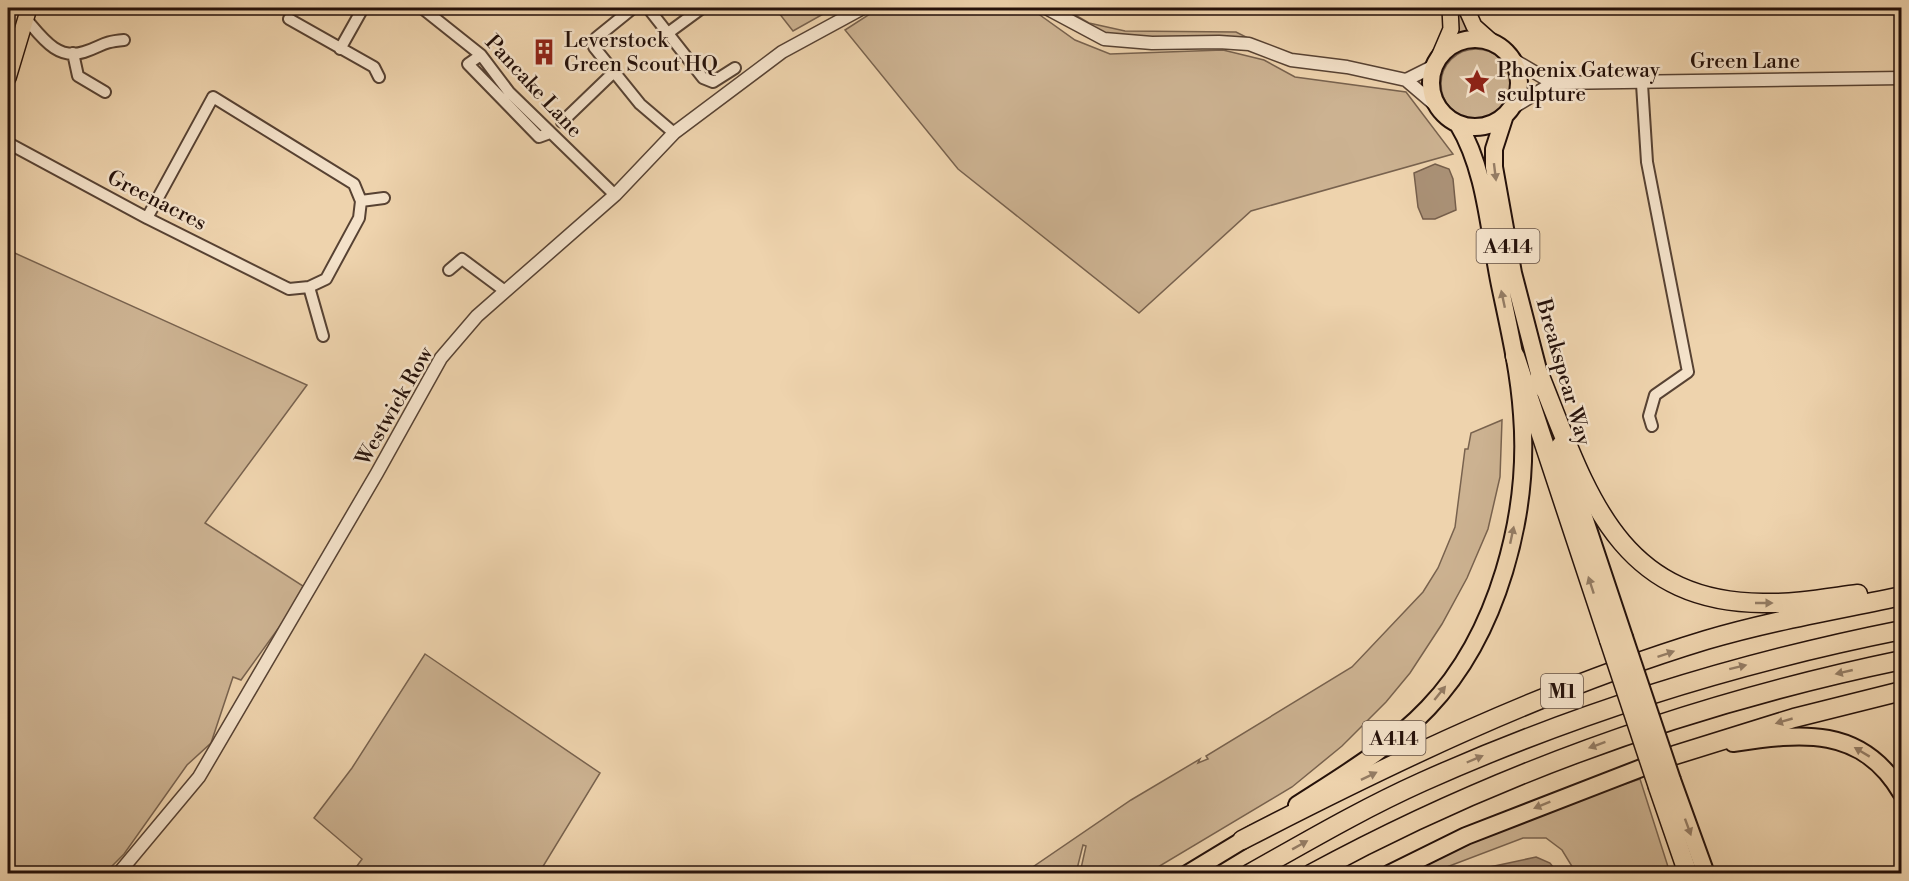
<svg xmlns="http://www.w3.org/2000/svg" width="1909" height="881" font-family="'Libre Bodoni',serif">
<style>
.green{fill:#ccb291;stroke:#78624e;stroke-width:1.5}
.water{fill:#aa9176;stroke:#755e4b;stroke-width:1.5}
.lines{fill:none;stroke-linecap:round;stroke-linejoin:round}
.minor-casing{stroke:#574233;stroke-width:14}
.tertiary-casing{stroke:#574233;stroke-width:15}
.primary-casing{stroke:#25110a;stroke-width:18}
.trunk-casing{stroke:#25110a;stroke-width:20}
.motorway-casing{stroke:#25110a;stroke-width:21}
.minor{stroke:#f4e2ca;stroke-width:10}
.tertiary{stroke:#f4e2ca;stroke-width:12}
.primary{stroke:#eed3ad;stroke-width:15}
.trunk{stroke:#eed3ad;stroke-width:16}
.motorway{stroke:#eed3ad;stroke-width:18}
.trunk-bridge-casing{stroke:#25110a;stroke-width:20;stroke-linecap:butt}
.motorway-bridge-casing{stroke:#25110a;stroke-width:21;stroke-linecap:butt}
.trunk-bridge{stroke:#eed3ad;stroke-width:16}
.motorway-bridge{stroke:#eed3ad;stroke-width:18}
.oneway{fill:#947c64}
.labels{text-anchor:middle;stroke-width:5;stroke-linejoin:round;paint-order:stroke}
.shield{fill:#f4e2ca;stroke:#635044;stroke-width:1.5}
.shield-label{font-size:20px;font-weight:bold;fill:#25110a}
.poi-label{font-size:21px;fill:#25110a;stroke:#f4e2ca;text-anchor:start}
.street-label{font-size:21px;fill:#25110a;stroke:#f4e2ca}
</style>
<rect width="100%" height="100%" fill="#eed3ad"/>
<filter id="stains"><feTurbulence type="fractalNoise" baseFrequency=".00333" numOctaves="4"/><feColorMatrix values="0 0 0 0 .2 0 0 0 0 .09 0 0 0 0 .02 0 0 0 .5 -.17"/></filter>
<radialGradient id="worn" r=".72"><stop offset=".6" stop-color="#630" stop-opacity="0"/><stop offset="1" stop-color="#630" stop-opacity=".3"/></radialGradient>
<path class="green" d="M 775,8 L 834,8 L 793,31 Z
M 879,8 L 1030,8 L 1075,40 L 1110,54 L 1223,50 L 1264,60 L 1295,77 L 1406,92 L 1453,154 L 1251,211 L 1139,313 L 958,169 L 845,30 Z
M 1063,8 L 1089,23 L 1125,31 L 1236,32 L 1256,42 C 1213,42 1119,50 1084,26 C 1077,21 1070,14 1063,8 Z
M 1455,8 L 1461,8 L 1473,35 L 1456,39 Z
M1441 84a35 35 0 1 1 70 0a35 35 0 1 1-70 0Z
M 8,250 L 307,385 L 205,523 L 303,586 L 293,608 L 241,680 L 233,677 L 211,743 L 187,765 L 124,854 L 105,873 L 8,874 Z
M 1502,420 L 1500,477 L 1488,529 L 1467,578 L 1442,624 L 1410,673 L 1386,702 L 1342,746 L 1292,787 L 1148,873 L 1080,873 L 1086,846 L 1083,845 L 1076,873 L 1024,873 L 1131,800 L 1200,759 L 1198,763 L 1208,759 L 1206,756 L 1352,667 L 1423,592 L 1438,568 L 1455,527 L 1465,449 L 1468,449 L 1471,433 Z
M 425,654 L 600,773 L 539,873 L 352,873 L 362,859 L 314,818 L 352,768 Z
M 1640,779 L 1670,873 L 1576,873 L 1562,850 L 1546,838 L 1523,838 L 1431,873 L 1406,874 C 1481,836 1561,805 1640,779 Z"/>
<path class="water" d="M 1435,164 L 1449,169 L 1453,179 L 1456,210 L 1435,219 L 1423,219 L 1418,207 L 1414,173 Z
M 1536,857 L 1550,863 L 1558,873 L 1487,873 L 1490,867 Z"/>
<g class="lines">
<g class="minor-casing">
<path id="minor" d="M 422,8 L 481,55 L 509,92 L 615,195
M 633,8 L 596,38 L 594,47 L 640,104 L 674,133
M 648,8 L 703,78 L 713,82 L 735,68
M 26,19 C 41,36 57,61 84,52 C 103,46 101,42 124,40
M 289,19 L 374,67 L 379,77
M 668,33 L 702,8
M 340,49 L 363,8
M 73,53 L 78,76 L 105,92
M 481,55 L 468,64 L 539,137 L 550,133
M 1642,84 L 1647,162 L 1688,372 L 1655,395 L 1649,416 L 1652,426
M 562,122 L 615,71
M 8,143 L 147,218 L 289,289 L 309,287 L 326,279 L 359,218 L 361,201 L 354,184 L 213,97 L 147,218
M 361,201 L 384,198
M 449,270 L 462,259 L 505,291
M 309,287 L 323,336"/>
</g>
<g class="tertiary-casing">
<path id="tertiary" d="M 1046,8 L 1104,39 L 1152,43 L 1219,42 L 1249,44 L 1291,60 L 1347,67 L 1406,80 L 1440,109
M 1512,59 L 1553,83
M 1406,80 L 1434,66
M 1512,108 L 1553,83 L 1902,78
M 118,874 L 199,777 L 377,473 L 441,358 L 477,316 L 615,195 L 674,133 L 782,52 L 863,8"/>
</g>
<g class="primary-casing">
<path id="primary" d="M 1466,8 L 1474,26 L 1492,42
M 1439,57 L 1451,29 L 1450,8
M 8,78 L 29,8"/>
</g>
<g class="trunk-casing">
<path id="trunk" d="M1431 83a44 44 0 1 1 88 0a44 44 0 1 1-88 0Z
M 1505,115 L 1494,149 L 1494,167 L 1513,273 L 1543,389
M 1560,445 L 1624,637
M 1733,743 C 1801,733 1862,725 1902,794
M 1672,780 L 1706,874
M 1297,805 C 1342,776 1391,747 1428,708 C 1498,635 1530,514 1522,414 C 1519,370 1509,328 1500,285 C 1489,232 1486,170 1458,124
M 1187,874 L 1253,834
M 1389,874 L 1466,836 L 1662,760"/>
</g>
<g class="motorway-casing">
<path id="motorway" d="M 1515,356 L 1609,640
M 1540,376 C 1586,490 1616,602 1763,603 C 1795,604 1827,598 1858,594
M 1675,755 L 1794,718 L 1902,691
M 1658,787 L 1688,874
M 1242,840 C 1391,763 1545,689 1706,640 C 1770,621 1836,610 1902,596
M 1249,874 C 1306,842 1362,809 1422,782 C 1576,713 1736,663 1902,630
M 1311,874 C 1497,773 1695,703 1902,660"/>
</g>
<use href="#minor" class="minor"/>
<use href="#tertiary" class="tertiary"/>
<use href="#primary" class="primary"/>
<use href="#trunk" class="trunk"/>
<use href="#motorway" class="motorway"/>
<g class="trunk-bridge-casing">
<path id="trunk-bridge" d="M 1624,637 L 1672,780"/>
</g>
<g class="motorway-bridge-casing">
<path id="motorway-bridge" d="M 1609,640 L 1658,787"/>
</g>
<use href="#trunk-bridge" class="trunk-bridge"/>
<use href="#motorway-bridge" class="motorway-bridge"/>
</g>
<defs><path id="oneway-solid" d="M-6-.8H1V-3.2L6.5 0L1 3.2V.8H-6Z" transform="scale(1.5)"/></defs>
<g class="oneway">
<use href="#oneway-solid" transform="translate(1495 172) rotate(83)"/>
<use href="#oneway-solid" transform="translate(1503 299) rotate(-102)"/>
<use href="#oneway-solid" transform="translate(1512 535) rotate(-78)"/>
<use href="#oneway-solid" transform="translate(1591 585) rotate(-108)"/>
<use href="#oneway-solid" transform="translate(1764 603)"/>
<use href="#oneway-solid" transform="translate(1666 654) rotate(-19)"/>
<use href="#oneway-solid" transform="translate(1738 667) rotate(-14)"/>
<use href="#oneway-solid" transform="translate(1844 672) rotate(167)"/>
<use href="#oneway-solid" transform="translate(1440 693) rotate(-51)"/>
<use href="#oneway-solid" transform="translate(1784 721) rotate(164)"/>
<use href="#oneway-solid" transform="translate(1597 745) rotate(160)"/>
<use href="#oneway-solid" transform="translate(1862 752) rotate(-149)"/>
<use href="#oneway-solid" transform="translate(1475 759) rotate(-23)"/>
<use href="#oneway-solid" transform="translate(1369 776) rotate(-26)"/>
<use href="#oneway-solid" transform="translate(1542 805) rotate(158)"/>
<use href="#oneway-solid" transform="translate(1688 827) rotate(70)"/>
<use href="#oneway-solid" transform="translate(1300 845) rotate(-29)"/>
</g>
<defs>
<g id="building-bare" transform="scale(2.07)"><path d="M-4-6H4V6H1V3H-1V6H-4ZM-2.5-4.3h1.7v1.8h-1.7ZM.8-4.3h1.7v1.8H.8ZM-2.5-1h1.7V.8h-1.7ZM.8-1h1.7V.8H.8Z" fill="#8f2418" stroke="#f4e2ca" stroke-width="2.5" paint-order="stroke"/></g>
<g id="sight-bare" transform="scale(2.07)"><path d="M0-6L1.8-2.2L6-1.7L2.9 1.2L3.7 5.4L0 3.3L-3.7 5.4L-2.9 1.2L-6-1.7L-1.8-2.2Z" fill="#8f2418" stroke="#f4e2ca" stroke-width="2.5" paint-order="stroke"/></g>
</defs>
<g fill-rule="evenodd">
<use href="#building-bare" x="544" y="52"/>
<use href="#sight-bare" x="1477" y="82"/>
</g>
<g class="labels">
<g class="shield">
<rect x="1476.5" y="229" width="63" height="34" rx="4.5"/>
<rect x="1541" y="674" width="42" height="34" rx="4.5"/>
<rect x="1362.5" y="721" width="63" height="34" rx="4.5"/>
</g>
<g class="shield-label">
<text x="1508" y="253">A414</text>
<text x="1562" y="698">M1</text>
<text x="1394" y="745">A414</text>
</g>
<g class="poi-label">
<text x="564" y="47">Leverstock<tspan x="564" dy="24">Green Scout HQ</tspan></text>
<text x="1497" y="77">Phoenix Gateway<tspan x="1497" dy="24">sculpture</tspan></text>
</g>
<g class="street-label">
<text x="1745" y="68">Green Lane</text>
<text transform="translate(534 86) rotate(47)" y="7">Pancake Lane</text>
<text transform="translate(157 200) rotate(27)" y="7">Greenacres</text>
<text transform="translate(1564 372) rotate(74)" y="7">Breakspear Way</text>
<text transform="translate(394 406) rotate(-60)" y="7">Westwick Row</text>
</g>
</g>
<rect width="1909" height="881" fill="none" stroke="#eed3ad" stroke-width="30"/>
<rect x="9" y="9" width="1891" height="863" fill="none" stroke="#25110a" stroke-width="3"/>
<rect x="15" y="15" width="1879" height="851" fill="none" stroke="#25110a" stroke-width="1.5"/>
<rect width="100%" height="100%" filter="url(#stains)"/>
<rect width="100%" height="100%" fill="url(#worn)"/>
</svg>
